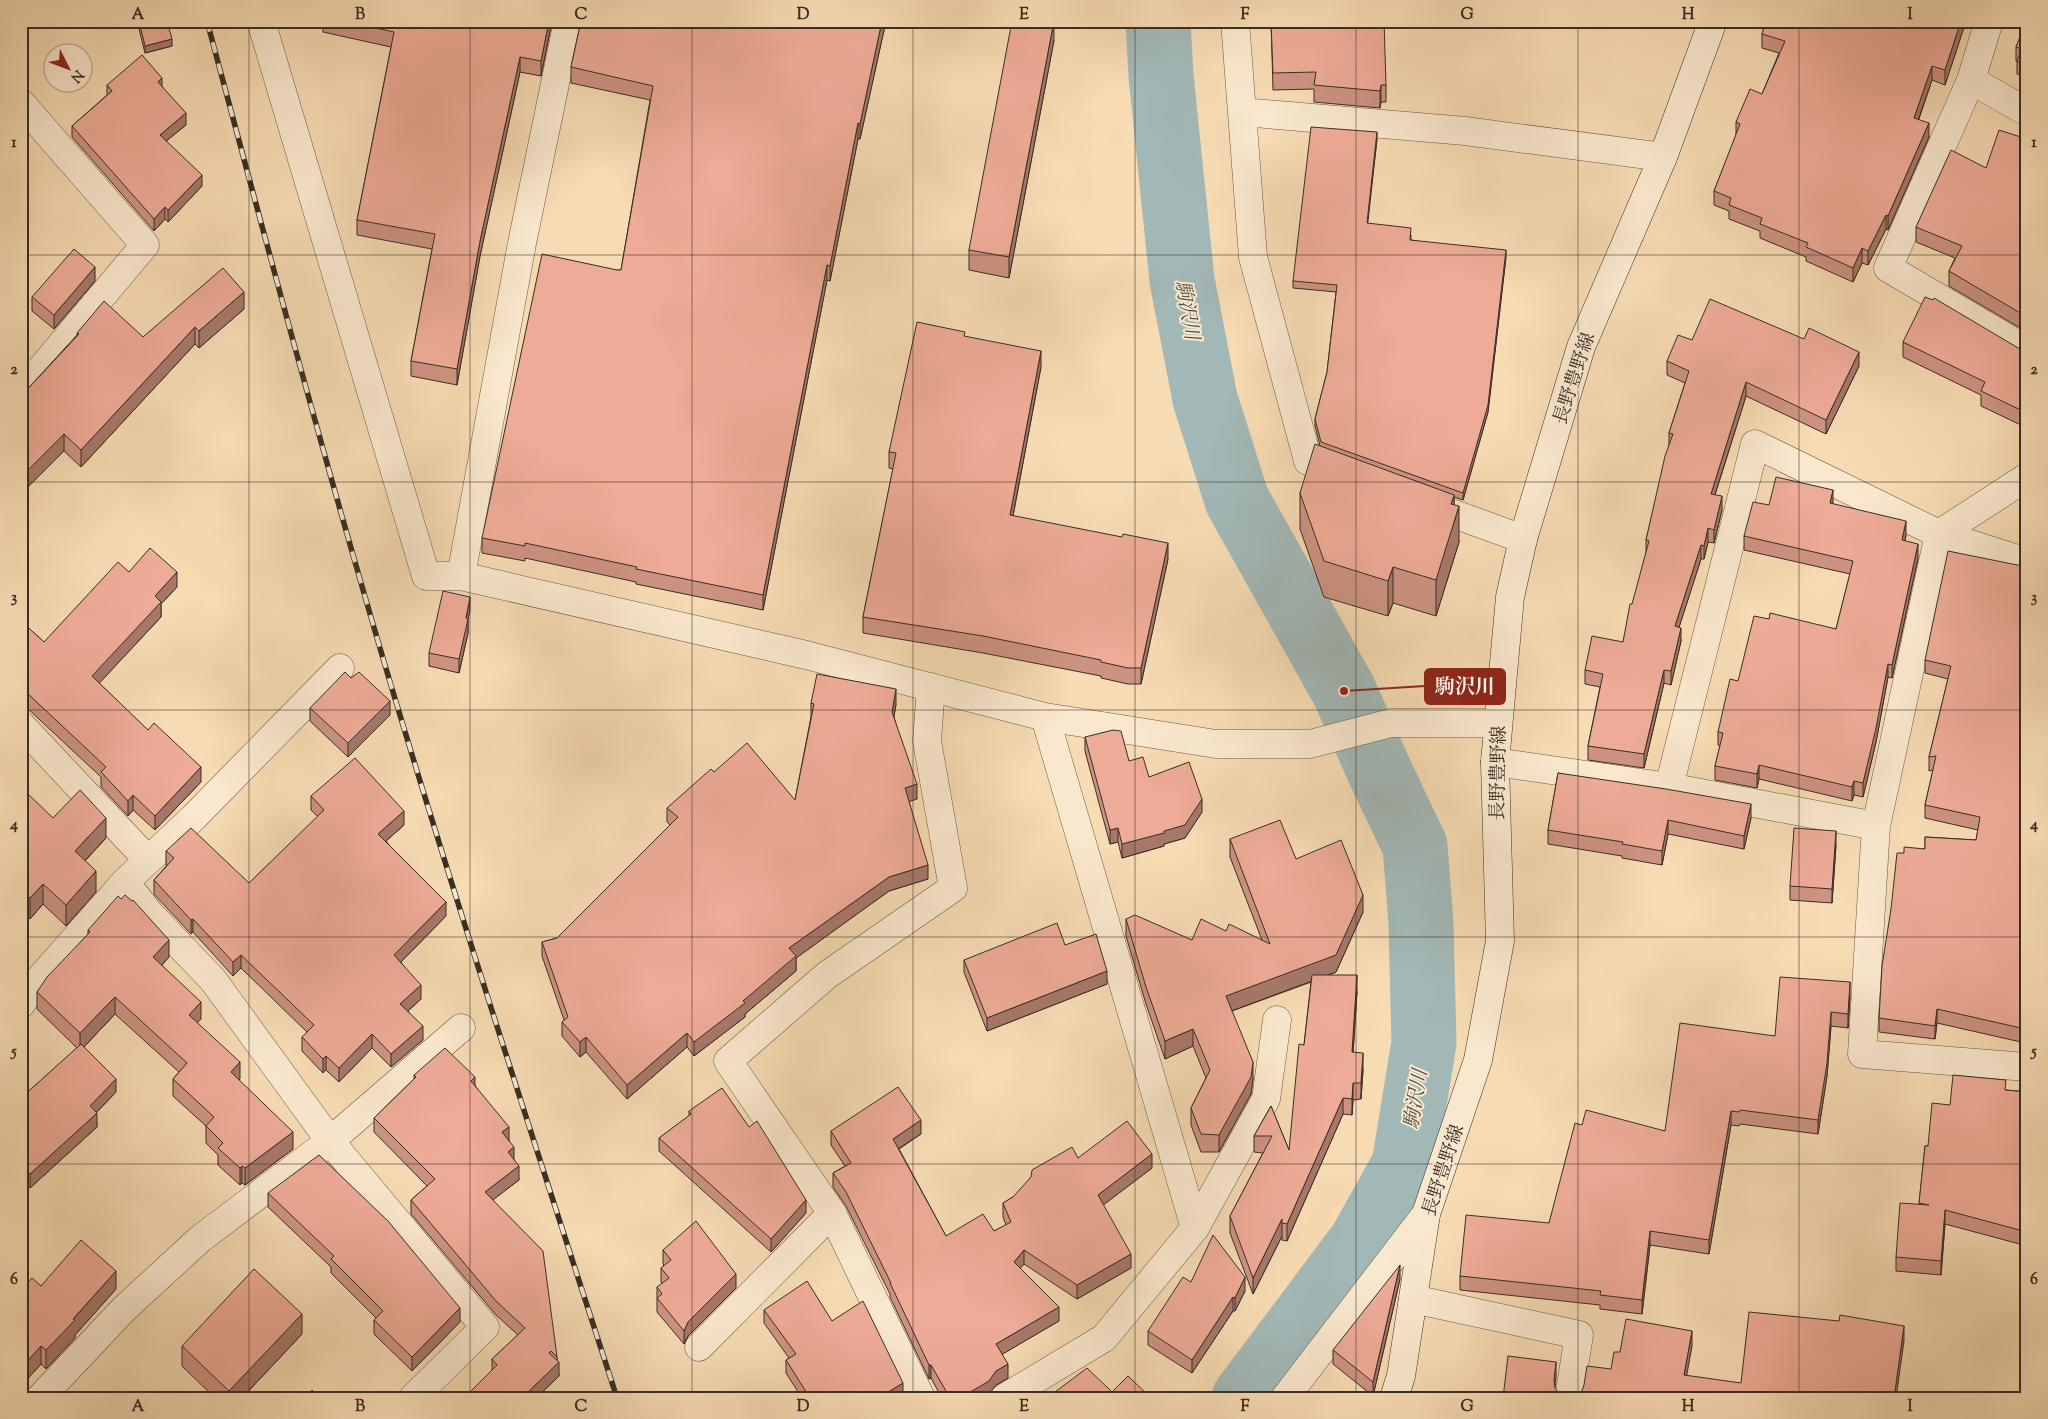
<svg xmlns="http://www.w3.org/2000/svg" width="2048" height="1419" font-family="'Sorts Mill Goudy','Noto Serif JP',serif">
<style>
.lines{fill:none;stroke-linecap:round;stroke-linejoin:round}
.river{stroke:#a2b8b7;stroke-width:65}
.minor-casing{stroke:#685948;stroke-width:29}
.secondary-casing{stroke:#382e25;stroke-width:29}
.minor{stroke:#fae8ce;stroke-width:28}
.secondary{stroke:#fae8ce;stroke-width:28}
.rail-casing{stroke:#382e25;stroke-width:5.5}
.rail{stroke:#fae8ce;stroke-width:4;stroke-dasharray:11;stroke-linecap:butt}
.wall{fill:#cd9382;stroke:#382e25}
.shaded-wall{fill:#a7786a;stroke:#382e25}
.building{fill:#eeab97;stroke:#382e25}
.grid{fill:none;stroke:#382e25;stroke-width:1;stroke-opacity:0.55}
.labels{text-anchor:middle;stroke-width:4;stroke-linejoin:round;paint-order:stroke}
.street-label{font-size:19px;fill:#382e25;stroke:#fae8ce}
.water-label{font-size:20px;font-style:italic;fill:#52504a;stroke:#fae8ce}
.leader{fill:none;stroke:#8f2418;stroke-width:2}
.callout-dot{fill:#8f2418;stroke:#fae8ce;stroke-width:2}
.callout{fill:#8f2418;stroke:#8f2418;stroke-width:2}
.callout-label{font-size:20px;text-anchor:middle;font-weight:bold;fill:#fff}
.neatline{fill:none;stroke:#382e25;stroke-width:2}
.grid-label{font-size:16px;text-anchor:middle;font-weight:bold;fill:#382e25}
</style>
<rect width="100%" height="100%" fill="#f7dbb3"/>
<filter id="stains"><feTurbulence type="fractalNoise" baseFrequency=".004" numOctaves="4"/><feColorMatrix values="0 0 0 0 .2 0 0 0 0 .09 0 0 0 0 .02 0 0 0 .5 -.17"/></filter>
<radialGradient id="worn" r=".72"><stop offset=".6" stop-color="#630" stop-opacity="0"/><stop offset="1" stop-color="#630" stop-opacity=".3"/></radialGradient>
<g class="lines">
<path class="river" d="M 1158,21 L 1161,76 L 1182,280 L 1205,399 L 1237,500 L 1344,691 L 1378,768 L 1415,846 L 1421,923 L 1424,1043 L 1404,1165 L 1361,1242 L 1244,1398"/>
<g class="minor-casing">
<path id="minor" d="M 261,21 L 426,576 L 461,576 L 806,655 L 1045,717 L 1216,744 L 1310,744 L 1391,723 L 1498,723
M 1235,21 L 1253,257 L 1308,461 L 1344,474
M 1989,21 L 1971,80 L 2027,112
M 1971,80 L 1888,268 L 2027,350
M 21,103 L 145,245 L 39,371 L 21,387
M 1242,112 L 1465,131 L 1663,157
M 1424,503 L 1523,539
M 461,576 L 522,243 L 568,21
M 340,668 L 194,817 L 125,882 L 150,914 L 213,980 L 330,1141 L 485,1327 L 413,1398
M 21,725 L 148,860
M 1495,762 L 1669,787 L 1876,826 L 1862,1054 L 2027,1067
M 1669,787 L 1755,444 L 1939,534 L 2027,562
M 1876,826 L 1939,534 L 2027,477
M 21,1004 L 35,984 L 125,882
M 1195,1228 L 1266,1099 L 1277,1020
M 1413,1299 L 1579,1335 L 1569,1398
M 699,1347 L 832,1213
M 40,1398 L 124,1309 L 200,1239 L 330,1141 L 461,1028
M 921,1398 L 832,1213 L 728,1061 L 827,975 L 953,888 L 927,741 L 931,687
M 1004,1398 L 1104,1338 L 1195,1228 L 1045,717
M 1285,1398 L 1426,1214"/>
</g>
<g class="secondary-casing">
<path id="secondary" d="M 1394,1398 L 1401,1376 L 1426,1214 L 1478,1060 L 1500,941 L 1495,762 L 1510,597 L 1523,539 L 1581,347 L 1663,157 L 1713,21"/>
</g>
<use href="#minor" class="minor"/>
<use href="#secondary" class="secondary"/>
<g class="rail-casing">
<path id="rail" d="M 207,21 C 266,242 325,463 390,682 C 462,922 540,1160 617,1398"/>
</g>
<use href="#rail" class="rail"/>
</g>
<path class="wall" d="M 137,21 L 167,21 L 172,46 L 145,53 Z
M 323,21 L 552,21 L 541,76 L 520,72 L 480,256 L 457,385 L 411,376 L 411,361 L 432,249 L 357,235 L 357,220 L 391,47 L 323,32 Z
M 581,21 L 886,21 L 860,139 L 858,139 L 830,281 L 827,280 L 763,610 L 636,584 L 636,582 L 525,558 L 525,561 L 482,553 L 482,538 L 617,270 L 621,270 L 650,100 L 571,83 L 571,67 Z
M 1271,21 L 1386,85 L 1386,102 L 1381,102 L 1380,108 L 1314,102 L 1314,89 L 1273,90 Z
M 1766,21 L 1966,21 L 1945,85 L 1932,80 L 1919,119 L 1929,137 L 1888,230 L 1886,229 L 1868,265 L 1862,263 L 1853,282 L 1806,261 L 1806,257 L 1760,238 L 1760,231 L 1729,219 L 1729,211 L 1714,205 L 1714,191 L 1736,136 L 1736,122 L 1762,94 L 1779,53 L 1762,48 L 1762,34 Z
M 2027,21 L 2027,78 L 2017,74 L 2017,61 L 2016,61 L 2016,47 Z
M 1054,40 L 1009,278 L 969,270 L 969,250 Z
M 107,85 L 162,86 L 186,125 L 166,141 L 202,186 L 168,222 L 165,219 L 154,231 L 72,137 L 72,126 L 107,95 Z
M 1377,139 L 1367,224 L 1411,235 L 1411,240 L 1506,257 L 1488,412 L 1463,500 L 1454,497 L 1454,505 L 1459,542 L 1436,616 L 1393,603 L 1388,616 L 1324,597 L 1300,529 L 1300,493 L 1320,446 L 1315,426 L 1315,419 L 1327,372 L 1336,292 L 1293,288 L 1293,281 Z
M 2027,139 L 2027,332 L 1949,286 L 1949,271 L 1955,258 L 1916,242 L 1916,227 Z
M 95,281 L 54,329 L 32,311 L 32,297 Z
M 244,309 L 199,348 L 195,344 L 81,467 L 64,451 L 21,494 L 22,395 L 77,335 L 77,333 L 143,337 Z
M 965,337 L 1041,367 L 1013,516 L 1168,559 L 1141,684 L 1128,684 L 1101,678 L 1101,676 L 983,653 L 863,633 L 863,617 L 893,469 L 889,468 L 889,452 Z
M 1692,340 L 1859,366 L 1826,434 L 1746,396 L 1715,495 L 1722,510 L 1714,543 L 1708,542 L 1704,559 L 1701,559 L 1679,627 L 1681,641 L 1671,685 L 1664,683 L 1644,768 L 1588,760 L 1588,746 L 1600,687 L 1585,684 L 1585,670 L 1623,642 L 1646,553 L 1646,540 L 1669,445 L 1669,433 L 1685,383 L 1667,375 L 1667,361 Z
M 1903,342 L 2020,349 L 2027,350 L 2027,428 L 1981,406 L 1981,395 L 1903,357 Z
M 1833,504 L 1906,535 L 1905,541 L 1918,558 L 1892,678 L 1888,677 L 1876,742 L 1863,797 L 1854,795 L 1852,801 L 1759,779 L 1757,788 L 1715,780 L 1715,766 L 1720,746 L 1718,745 L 1718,732 L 1738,681 L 1769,619 L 1836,629 L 1850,574 L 1744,550 L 1744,536 L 1769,505 Z
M 2027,567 L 2027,1015 L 2021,1042 L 1937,1023 L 1935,1039 L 1879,1032 L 1879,1018 L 1904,853 L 1925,849 L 1925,837 L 1976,840 L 1978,830 L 1925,818 L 1925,805 L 1933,770 L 1929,771 L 1929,757 L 1948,679 L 1925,673 L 1925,660 Z
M 129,572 L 177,587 L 161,604 L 161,617 L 99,683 L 201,782 L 155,830 L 133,810 L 128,816 L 101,787 L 101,777 L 26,707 L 23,710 L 21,710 L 21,621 L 44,642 Z
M 470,610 L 468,619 L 468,633 L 459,673 L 429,666 L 429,653 Z
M 811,703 L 896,704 L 894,717 L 917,799 L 909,801 L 928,879 L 889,891 L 796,958 L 796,971 L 745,1014 L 745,1017 L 694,1056 L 687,1047 L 627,1099 L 586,1052 L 580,1057 L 562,1036 L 562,1022 L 564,1020 L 542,956 L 542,942 L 557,938 L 670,825 L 667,822 L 667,808 L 714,772 L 795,800 L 811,717 Z
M 310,708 L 390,715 L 348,757 L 310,721 Z
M 1085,737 L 1129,761 L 1149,777 L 1202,812 L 1185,838 L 1164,844 L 1164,846 L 1122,858 L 1118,842 L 1110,844 L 1085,751 Z
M 1558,773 L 1751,818 L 1744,849 L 1668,834 L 1662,865 L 1622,858 L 1622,856 L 1548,844 L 1548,830 Z
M 311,796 L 404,825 L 386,841 L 446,916 L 401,962 L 421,999 L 408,1011 L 423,1040 L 391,1067 L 372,1048 L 339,1082 L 326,1070 L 323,1073 L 302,1051 L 302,1037 L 307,1032 L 241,968 L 233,976 L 193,932 L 191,934 L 154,894 L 154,880 L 167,865 L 166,865 L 166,851 L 249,883 L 318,817 L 311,810 Z
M 21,801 L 53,818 L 106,838 L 85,861 L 96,892 L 66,926 L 43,904 L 30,919 L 21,910 Z
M 1230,839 L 1296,859 L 1363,912 L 1336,972 L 1329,975 L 1357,992 L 1353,1052 L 1363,1070 L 1361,1099 L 1353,1100 L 1352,1115 L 1343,1114 L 1287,1241 L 1282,1240 L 1282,1236 L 1253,1294 L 1230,1233 L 1230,1216 L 1263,1153 L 1254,1152 L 1254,1136 L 1271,1106 L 1289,1150 L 1304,1045 L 1311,982 L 1232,1011 L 1253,1079 L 1251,1094 L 1219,1152 L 1201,1152 L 1191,1125 L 1191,1108 L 1206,1078 L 1193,1046 L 1165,1059 L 1146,1004 L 1126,936 L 1126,919 L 1192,940 L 1226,931 L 1262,940 L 1230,857 Z
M 1836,845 L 1832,903 L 1790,900 L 1790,886 Z
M 88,930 L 169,957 L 162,965 L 201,1019 L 197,1023 L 240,1079 L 239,1080 L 293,1149 L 245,1185 L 242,1183 L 240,1185 L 218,1165 L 218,1155 L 206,1143 L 206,1126 L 173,1096 L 173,1079 L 179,1072 L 115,1014 L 84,1047 L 116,1092 L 96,1113 L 97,1127 L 30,1188 L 21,1178 L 21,1098 L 77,1048 L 37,1009 L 37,992 L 88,934 Z
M 1065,945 L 1107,984 L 987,1031 L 964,972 L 964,960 Z
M 1850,996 L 1848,1028 L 1831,1026 L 1827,1076 L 1818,1134 L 1740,1124 L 1739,1126 L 1731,1125 L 1709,1254 L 1650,1245 L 1642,1314 L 1600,1309 L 1600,1305 L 1460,1290 L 1460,1276 L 1549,1223 L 1582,1125 L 1665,1131 L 1775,1036 Z
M 414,1075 L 475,1085 L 509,1140 L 519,1180 L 492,1200 L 557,1357 L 559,1376 L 536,1398 L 464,1398 L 492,1370 L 492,1359 L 518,1335 L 496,1315 L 411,1214 L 411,1200 L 427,1186 L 374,1132 L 374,1118 L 414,1079 Z
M 2006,1090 L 2027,1092 L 2027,1246 L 1945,1224 L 1941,1275 L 1896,1271 L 1896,1257 L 1919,1204 L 1925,1146 L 1928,1146 L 1950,1105 Z
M 689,1111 L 749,1127 L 806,1213 L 771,1252 L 659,1151 L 659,1138 L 689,1116 Z
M 831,1131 L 921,1134 L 899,1149 L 946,1236 L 994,1231 L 1006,1225 L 1003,1217 L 1003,1203 L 1078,1158 L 1152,1168 L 1103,1205 L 1131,1268 L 1077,1299 L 1024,1264 L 1020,1268 L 1059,1321 L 1002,1354 L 1008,1378 L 996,1385 L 989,1394 L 984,1398 L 942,1398 L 931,1378 L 929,1379 L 890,1297 L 890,1294 L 846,1206 L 833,1187 L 833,1173 L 845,1166 L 831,1145 Z
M 268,1193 L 460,1322 L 412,1371 L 374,1334 L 374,1320 L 376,1318 L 331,1273 L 331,1267 L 268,1207 Z
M 663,1250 L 736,1288 L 688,1336 L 684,1344 L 657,1312 L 657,1287 L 662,1284 L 661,1282 L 661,1268 L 664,1265 L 663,1264 Z
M 1400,1279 L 1373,1396 L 1333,1364 L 1333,1350 Z
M 1191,1282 L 1245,1291 L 1235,1311 L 1233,1311 L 1192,1373 L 1148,1345 L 1148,1331 Z
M 41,1286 L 116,1289 L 75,1335 L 75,1338 L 46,1369 L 41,1364 L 21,1386 L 21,1289 Z
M 764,1310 L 832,1321 L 903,1396 L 900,1398 L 802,1398 L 786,1373 L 786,1360 L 789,1358 L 764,1323 Z
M 302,1334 L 242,1398 L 215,1398 L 182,1366 L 182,1346 Z"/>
<path class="shaded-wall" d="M 549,21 L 552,21 L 541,76 L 541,61 Z
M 882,21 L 886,21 L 860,139 L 860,124 Z
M 1054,21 L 1054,40 L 1009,278 L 1009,257 Z
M 1961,21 L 1966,21 L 1945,85 L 1945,70 Z
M 172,39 L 172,46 L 145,53 L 145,46 Z
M 520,57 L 520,72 L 480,256 L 457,385 L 457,369 L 480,241 Z
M 1932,66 L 1932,80 L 1914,132 L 1914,118 Z
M 162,78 L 162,90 L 158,82 Z
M 1381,85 L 1381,102 L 1380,108 L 1380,91 Z
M 186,113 L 186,125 L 160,146 L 160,135 Z
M 858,123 L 858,139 L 830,281 L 830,266 Z
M 1929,123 L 1929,137 L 1888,230 L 1888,216 Z
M 1377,132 L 1377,139 L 1367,230 L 1367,223 Z
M 202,175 L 202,186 L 168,222 L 168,210 Z
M 165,207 L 165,219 L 154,231 L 154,219 Z
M 1886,215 L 1886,229 L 1868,265 L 1868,251 Z
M 1862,248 L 1862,263 L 1853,282 L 1853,268 Z
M 1506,250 L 1506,257 L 1488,412 L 1463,500 L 1463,493 Z
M 827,265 L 827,280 L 763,610 L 763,595 Z
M 95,267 L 95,281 L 54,329 L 54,315 Z
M 244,292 L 244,309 L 199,348 L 199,331 Z
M 195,327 L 195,344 L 81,467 L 81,450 Z
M 1041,351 L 1041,367 L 1010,531 L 1010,515 Z
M 1859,352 L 1859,366 L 1826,434 L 1826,420 Z
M 1746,382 L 1746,396 L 1711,507 L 1711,494 Z
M 64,434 L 64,451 L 21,494 L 21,477 Z
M 1833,490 L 1833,503 L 1830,517 L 1830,503 Z
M 1454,495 L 1454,523 L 1459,506 L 1459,542 L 1436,616 L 1436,580 L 1451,504 Z
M 1722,496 L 1722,510 L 1714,543 L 1714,530 Z
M 1906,521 L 1906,535 L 1902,554 L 1902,540 Z
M 1708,528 L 1708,542 L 1704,559 L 1704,546 Z
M 1168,543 L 1168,559 L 1141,684 L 1141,668 Z
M 1918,544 L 1918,558 L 1892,678 L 1892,665 Z
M 1701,545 L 1701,559 L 1675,640 L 1675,626 Z
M 1393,567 L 1393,603 L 1388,616 L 1388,581 Z
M 177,572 L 177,587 L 161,604 L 161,617 L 92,691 L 92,676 L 155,596 Z
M 470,597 L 470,610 L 468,619 L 468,633 L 459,673 L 459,659 Z
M 1681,628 L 1681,641 L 1671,685 L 1671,671 Z
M 1888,664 L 1888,677 L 1876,742 L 1863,797 L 1863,783 Z
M 1664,670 L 1664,683 L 1644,768 L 1644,754 Z
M 896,689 L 896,704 L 892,727 L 892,712 Z
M 26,692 L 26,707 L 23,710 L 23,695 Z
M 390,701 L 390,715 L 348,757 L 348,743 Z
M 1759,765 L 1759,779 L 1757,788 L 1757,774 Z
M 201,767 L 201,782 L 155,830 L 155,816 Z
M 1854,781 L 1854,795 L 1852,801 L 1852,787 Z
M 917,784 L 917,799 L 905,803 L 905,788 Z
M 133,795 L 133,810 L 128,816 L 128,801 Z
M 1202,799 L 1202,812 L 1185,838 L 1164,844 L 1164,846 L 1122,858 L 1122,844 Z
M 1751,804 L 1751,818 L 1744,849 L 1744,836 Z
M 404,811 L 404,825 L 378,848 L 378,834 Z
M 106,818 L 106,838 L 75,871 L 75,851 Z
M 1668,820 L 1668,834 L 1662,865 L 1662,851 Z
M 1118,828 L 1118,842 L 1110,844 L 1110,830 Z
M 1836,831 L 1836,845 L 1832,903 L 1832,889 Z
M 928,865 L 928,879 L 889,891 L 796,958 L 796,971 L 745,1014 L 745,1017 L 694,1056 L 694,1042 L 743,1001 L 789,948 L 889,877 Z
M 96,871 L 96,892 L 66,926 L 66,905 Z
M 43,884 L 43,904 L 30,919 L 30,898 Z
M 1363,895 L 1363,912 L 1336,972 L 1226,1013 L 1226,996 Z
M 446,902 L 446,916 L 394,969 L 394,955 Z
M 193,919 L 193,932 L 191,934 L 191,920 Z
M 169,940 L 169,957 L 153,974 L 153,957 Z
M 241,955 L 241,968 L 233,976 L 233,962 Z
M 1107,971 L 1107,984 L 987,1031 L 987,1018 Z
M 1357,975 L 1357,992 L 1352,1069 L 1352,1052 Z
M 1850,982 L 1850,996 L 1848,1028 L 1848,1014 Z
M 421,985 L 421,999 L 400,1018 L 400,1004 Z
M 115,997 L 115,1014 L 80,1051 L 80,1033 Z
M 201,1002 L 201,1019 L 189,1032 L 189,1015 Z
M 2027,1002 L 2027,1015 L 2021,1042 L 2021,1028 Z
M 1937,1009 L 1937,1023 L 1935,1039 L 1935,1026 Z
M 1831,1012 L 1831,1026 L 1827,1076 L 1818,1134 L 1818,1120 Z
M 423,1026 L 423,1040 L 391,1067 L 391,1054 Z
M 1193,1029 L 1193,1046 L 1165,1059 L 1165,1041 Z
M 687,1033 L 687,1047 L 627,1099 L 627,1085 Z
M 372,1034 L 372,1048 L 339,1082 L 339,1068 Z
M 586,1037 L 586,1052 L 580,1057 L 580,1042 Z
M 1363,1053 L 1363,1070 L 1361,1099 L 1361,1083 Z
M 326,1056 L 326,1070 L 323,1073 L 323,1059 Z
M 240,1062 L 240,1079 L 231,1089 L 231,1072 Z
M 1253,1062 L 1253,1079 L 1251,1094 L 1219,1152 L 1219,1135 Z
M 475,1077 L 475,1091 L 471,1081 Z
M 116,1079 L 116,1092 L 90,1119 L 90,1106 Z
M 1353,1083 L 1353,1100 L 1352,1115 L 1352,1099 Z
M 1343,1098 L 1343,1114 L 1287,1241 L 1287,1224 Z
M 1731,1111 L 1731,1125 L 1709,1254 L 1709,1240 Z
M 97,1113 L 97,1127 L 30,1188 L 30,1174 Z
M 921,1120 L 921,1134 L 893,1152 L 893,1139 Z
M 509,1127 L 509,1141 L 502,1132 Z
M 293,1132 L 293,1149 L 245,1185 L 245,1168 Z
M 514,1147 L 514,1161 L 508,1152 Z
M 1152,1154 L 1152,1168 L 1098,1209 L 1098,1195 Z
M 242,1166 L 242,1183 L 240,1185 L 240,1168 Z
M 519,1166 L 519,1180 L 485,1206 L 485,1192 Z
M 806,1200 L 806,1213 L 771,1252 L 771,1239 Z
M 1945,1210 L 1945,1224 L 1941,1275 L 1941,1261 Z
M 1282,1219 L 1282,1236 L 1253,1294 L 1253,1278 Z
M 1650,1231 L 1650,1245 L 1642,1314 L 1642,1300 Z
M 1024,1250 L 1024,1264 L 1014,1276 L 1014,1262 Z
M 1131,1254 L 1131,1268 L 1077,1299 L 1077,1285 Z
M 1400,1265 L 1400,1279 L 1373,1396 L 1373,1382 Z
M 116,1271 L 116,1289 L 75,1335 L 75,1338 L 46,1369 L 46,1350 Z
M 736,1274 L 736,1288 L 688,1336 L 684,1344 L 684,1331 L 688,1322 Z
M 1245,1277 L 1245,1291 L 1235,1311 L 1235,1298 Z
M 1233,1297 L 1233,1311 L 1192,1373 L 1192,1360 Z
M 1059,1307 L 1059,1321 L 996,1358 L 996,1344 Z
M 460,1308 L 460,1322 L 412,1371 L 412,1357 Z
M 302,1314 L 302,1334 L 242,1398 L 229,1398 L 229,1391 Z
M 1904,1326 L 1904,1341 L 1896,1398 L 1894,1398 Z
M 1692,1331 L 1692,1346 L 1684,1390 L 1684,1375 Z
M 41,1346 L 41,1364 L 21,1386 L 21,1368 Z
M 559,1362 L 559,1376 L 536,1398 L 522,1398 Z
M 1556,1362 L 1556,1377 L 1554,1396 L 1554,1380 Z
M 1008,1364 L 1008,1378 L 996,1385 L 989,1394 L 984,1398 L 960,1398 L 996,1371 Z
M 929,1365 L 931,1365 L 931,1378 L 929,1379 Z
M 903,1383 L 903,1396 L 900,1398 L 885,1398 L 885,1394 Z"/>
<path class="building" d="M 139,21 L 167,21 L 172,39 L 145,46 Z
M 344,21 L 549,21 L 541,61 L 520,57 L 480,241 L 457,369 L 411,361 L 435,234 L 357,220 L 394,32 Z
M 581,21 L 882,21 L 860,124 L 858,123 L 830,266 L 827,265 L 763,595 L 636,569 L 637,567 L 525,543 L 525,546 L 482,538 L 542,254 L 617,270 L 621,270 L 653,86 L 571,67 Z
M 1012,21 L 1054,21 L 1009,257 L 969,250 Z
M 1271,21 L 1384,21 L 1386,85 L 1381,85 L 1380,91 L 1314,85 L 1316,72 L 1273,73 Z
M 1766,21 L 1961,21 L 1945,70 L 1932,66 L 1914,118 L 1929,123 L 1888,216 L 1886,215 L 1868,251 L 1862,248 L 1853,268 L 1806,247 L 1808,243 L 1760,224 L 1762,218 L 1729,205 L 1731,198 L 1714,191 L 1740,124 L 1736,122 L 1750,89 L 1762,94 L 1785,41 L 1762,34 Z
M 2026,21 L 2027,21 L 2027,64 L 2017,61 L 2022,49 L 2016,47 Z
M 142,55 L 162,78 L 158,82 L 186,113 L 160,135 L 202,175 L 168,210 L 165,207 L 154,219 L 72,126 L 112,91 L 107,85 Z
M 1311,127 L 1377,132 L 1367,223 L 1411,228 L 1410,240 L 1506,250 L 1488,405 L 1463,493 L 1321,442 L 1315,419 L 1327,372 L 1337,285 L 1293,281 Z
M 1999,130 L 2027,139 L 2027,317 L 1949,271 L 1962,246 L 1916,227 L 1951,150 L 1986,168 Z
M 74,249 L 95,267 L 54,315 L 32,297 Z
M 223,268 L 244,292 L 199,331 L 195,327 L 81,450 L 64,434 L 21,477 L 21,407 L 28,400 L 22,395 L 79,334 L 77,333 L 104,301 L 143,337 Z
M 1925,297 L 1933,300 L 1934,298 L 2020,349 L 2027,350 L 2027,413 L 1981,391 L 1985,382 L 1903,342 Z
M 1710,299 L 1804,339 L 1809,328 L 1859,352 L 1826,420 L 1746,382 L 1711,494 L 1722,496 L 1714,530 L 1708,528 L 1704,546 L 1701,545 L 1675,626 L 1681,628 L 1671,671 L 1664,670 L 1644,754 L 1588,746 L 1603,674 L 1585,670 L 1592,636 L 1623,642 L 1630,604 L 1632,604 L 1649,541 L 1646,540 L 1665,456 L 1673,434 L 1669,433 L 1689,371 L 1667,361 L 1678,335 L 1692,340 Z
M 917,322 L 965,332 L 964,336 L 1041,351 L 1010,515 L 1122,537 L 1123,534 L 1168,543 L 1141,668 L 1128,668 L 1101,662 L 1101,660 L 983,636 L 863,617 L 896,453 L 889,452 Z
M 1315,444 L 1454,495 L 1451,504 L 1459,506 L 1436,580 L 1393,567 L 1388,581 L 1324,561 L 1300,493 Z
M 1776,477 L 1833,490 L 1830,503 L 1906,521 L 1902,540 L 1918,544 L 1892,665 L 1888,664 L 1876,728 L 1863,783 L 1854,781 L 1852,787 L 1759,765 L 1757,774 L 1715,766 L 1723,733 L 1718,732 L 1730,679 L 1738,681 L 1754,616 L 1769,619 L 1770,613 L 1836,629 L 1853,561 L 1744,536 L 1753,502 L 1769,505 Z
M 150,548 L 177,572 L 155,596 L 161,602 L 92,676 L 148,730 L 154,723 L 201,767 L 155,816 L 133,795 L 128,801 L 101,772 L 106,767 L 26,692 L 23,695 L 21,695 L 21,621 L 44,642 L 118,562 L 129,572 Z
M 1948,551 L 2027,567 L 2027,1002 L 2021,1028 L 1937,1009 L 1935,1026 L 1879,1018 L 1882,966 L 1891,909 L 1897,853 L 1904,853 L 1904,847 L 1925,849 L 1925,837 L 1976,840 L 1980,817 L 1925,805 L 1936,756 L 1929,757 L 1951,666 L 1925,660 Z
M 443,591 L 470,597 L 466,618 L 468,619 L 459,659 L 429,653 Z
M 345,672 L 351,678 L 359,672 L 390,701 L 348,743 L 310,708 Z
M 817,674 L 896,689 L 892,712 L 917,784 L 905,788 L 928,865 L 889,877 L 789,948 L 796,956 L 743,1001 L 745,1003 L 694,1042 L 687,1033 L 627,1085 L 586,1037 L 580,1042 L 562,1022 L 568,1017 L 542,942 L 557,938 L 678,817 L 667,808 L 711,769 L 714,772 L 747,743 L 795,800 L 814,704 L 811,703 Z
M 1113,730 L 1121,731 L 1129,761 L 1143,757 L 1149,777 L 1189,762 L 1202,799 L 1185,825 L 1164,831 L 1164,833 L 1122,844 L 1118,828 L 1110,830 L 1085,737 Z
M 355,758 L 404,811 L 378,834 L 446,902 L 394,955 L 421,985 L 400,1004 L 423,1026 L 391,1054 L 372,1034 L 339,1068 L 326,1056 L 323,1059 L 302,1037 L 314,1025 L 241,955 L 233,962 L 193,919 L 191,920 L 154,880 L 174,858 L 166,851 L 191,828 L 249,883 L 324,810 L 311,796 Z
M 1558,773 L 1666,789 L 1751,804 L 1744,836 L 1668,820 L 1662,851 L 1622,844 L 1623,842 L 1548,830 Z
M 80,790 L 106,818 L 75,851 L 96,871 L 66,905 L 43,884 L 30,898 L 21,890 L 21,801 L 28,794 L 53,818 Z
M 1280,820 L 1296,859 L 1341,840 L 1363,895 L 1336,955 L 1226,996 L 1253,1062 L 1251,1077 L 1219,1135 L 1201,1134 L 1191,1108 L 1210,1070 L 1193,1029 L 1165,1041 L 1146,987 L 1126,919 L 1135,915 L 1192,940 L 1201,919 L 1226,931 L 1229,924 L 1270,944 L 1230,839 Z
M 1794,828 L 1836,831 L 1832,889 L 1790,886 Z
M 125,895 L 132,901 L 133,900 L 169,940 L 153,957 L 201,1002 L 189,1015 L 240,1062 L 231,1072 L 293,1132 L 245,1168 L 242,1166 L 240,1168 L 218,1148 L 223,1143 L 206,1126 L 214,1117 L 173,1079 L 187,1063 L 115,997 L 80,1033 L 37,992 L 47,977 L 90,932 L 88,930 L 118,896 L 121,899 Z
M 1057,923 L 1065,945 L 1096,934 L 1107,971 L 987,1018 L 964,960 Z
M 1312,975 L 1357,975 L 1352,1052 L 1363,1053 L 1361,1083 L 1353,1083 L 1352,1099 L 1343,1098 L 1287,1224 L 1282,1223 L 1282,1219 L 1253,1278 L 1230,1216 L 1272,1136 L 1254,1136 L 1271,1106 L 1289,1150 L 1299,1044 L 1304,1045 Z
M 1780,977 L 1850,982 L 1848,1014 L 1831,1012 L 1827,1063 L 1818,1120 L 1740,1110 L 1739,1112 L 1731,1111 L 1709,1240 L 1650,1231 L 1642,1300 L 1600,1295 L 1601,1291 L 1460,1276 L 1466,1215 L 1549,1223 L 1575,1123 L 1582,1125 L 1586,1110 L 1665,1131 L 1680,1023 L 1775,1036 Z
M 81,1044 L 116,1079 L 90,1106 L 97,1113 L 30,1174 L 21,1164 L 21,1098 Z
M 445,1048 L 475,1077 L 471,1081 L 509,1127 L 502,1132 L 514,1147 L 508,1152 L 519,1166 L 485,1192 L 543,1251 L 557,1357 L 551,1351 L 549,1353 L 559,1362 L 522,1398 L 464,1398 L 497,1365 L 492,1359 L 525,1328 L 496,1301 L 411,1200 L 435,1179 L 374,1118 L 416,1077 L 414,1075 Z
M 1953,1075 L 2006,1080 L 2005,1090 L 2027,1092 L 2027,1232 L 1945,1210 L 1941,1261 L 1896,1257 L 1900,1203 L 1929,1205 L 1919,1203 L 1925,1146 L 1928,1146 L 1932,1103 L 1950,1105 Z
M 898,1087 L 921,1120 L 893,1139 L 946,1236 L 983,1214 L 994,1231 L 1011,1222 L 1003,1203 L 1013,1197 L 1031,1177 L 1032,1170 L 1072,1147 L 1078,1158 L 1127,1121 L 1152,1154 L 1098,1195 L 1131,1254 L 1077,1285 L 1024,1250 L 1014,1262 L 1059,1307 L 996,1344 L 1008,1364 L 996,1371 L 989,1381 L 960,1398 L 950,1398 L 931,1365 L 929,1365 L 890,1283 L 891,1283 L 846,1192 L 833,1173 L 851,1163 L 831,1131 Z
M 722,1088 L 749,1127 L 757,1121 L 806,1200 L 771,1239 L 659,1138 L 691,1114 L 689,1111 Z
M 319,1155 L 388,1221 L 460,1308 L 412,1357 L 374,1320 L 383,1311 L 331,1259 L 334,1256 L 268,1193 Z
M 696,1221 L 736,1274 L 688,1322 L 684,1331 L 657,1298 L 662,1294 L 657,1287 L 669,1278 L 661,1268 L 671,1260 L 663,1250 Z
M 1213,1235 L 1245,1277 L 1235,1298 L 1233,1297 L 1192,1360 L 1148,1331 L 1183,1277 L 1191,1282 Z
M 81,1240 L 116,1271 L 73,1319 L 75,1320 L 46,1350 L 41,1346 L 21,1368 L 21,1289 L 32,1278 L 41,1286 Z
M 1400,1265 L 1373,1382 L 1333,1350 Z
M 254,1269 L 302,1314 L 229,1391 L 182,1346 Z
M 807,1281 L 832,1321 L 863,1301 L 903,1383 L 885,1394 L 887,1398 L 810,1398 L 786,1360 L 796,1354 L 764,1310 Z
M 1749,1312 L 1839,1321 L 1840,1315 L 1904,1326 L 1894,1398 L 1569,1398 L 1574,1397 L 1581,1393 L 1584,1385 L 1587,1366 L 1611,1369 L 1614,1352 L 1620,1352 L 1626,1319 L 1692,1331 L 1684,1375 L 1741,1383 Z
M 1508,1356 L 1556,1362 L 1554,1380 L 1555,1388 L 1560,1395 L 1567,1398 L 1503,1398 Z
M 1087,1368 L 1112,1392 L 1128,1376 L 1150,1397 L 1149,1398 L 1047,1398 Z
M 312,1390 L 320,1398 L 305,1398 Z"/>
<path class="grid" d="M 249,21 L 249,1398M 470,21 L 470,1398M 692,21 L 692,1398M 913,21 L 913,1398M 1135,21 L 1135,1398M 1356,21 L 1356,1398M 1578,21 L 1578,1398M 1799,21 L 1799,1398M 21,255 L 2027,255M 21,482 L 2027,482M 21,710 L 2027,710M 21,937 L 2027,937M 21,1164 L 2027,1164"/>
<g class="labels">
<g class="street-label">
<text transform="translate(1573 378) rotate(-72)" y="7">長野豊野線</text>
<text transform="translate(1497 773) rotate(-89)" y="7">長野豊野線</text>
<text transform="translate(1442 1170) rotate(-72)" y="7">長野豊野線</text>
</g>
<g class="water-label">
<text transform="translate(1188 310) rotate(80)" y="7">駒沢川</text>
<text transform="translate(1415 1099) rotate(-81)" y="7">駒沢川</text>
</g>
</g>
<path class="leader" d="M1344 691L1425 686"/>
<circle class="callout-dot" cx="1344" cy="691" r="5"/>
<rect class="callout" x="1425" y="669" width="80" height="35" rx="5"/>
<g class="callout-label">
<text x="1465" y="693">駒沢川</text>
</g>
<rect width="2048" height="1419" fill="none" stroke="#f7dbb3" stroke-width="55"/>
<g transform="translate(68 68) rotate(132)"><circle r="24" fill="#fae8ce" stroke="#ac9e8a"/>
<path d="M0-4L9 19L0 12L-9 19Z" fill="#8f2418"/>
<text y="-8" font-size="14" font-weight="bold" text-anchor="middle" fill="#382e25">N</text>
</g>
<rect x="28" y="28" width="1992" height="1364" class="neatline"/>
<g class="grid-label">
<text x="138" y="19">A</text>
<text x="360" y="19">B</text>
<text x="581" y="19">C</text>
<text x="803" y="19">D</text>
<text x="1024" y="19">E</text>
<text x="1245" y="19">F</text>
<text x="1467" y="19">G</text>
<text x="1688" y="19">H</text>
<text x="1910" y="19">I</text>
<text x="14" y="147">1</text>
<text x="2034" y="147">1</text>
<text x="14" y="374">2</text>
<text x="2034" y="374">2</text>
<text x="14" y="602">3</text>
<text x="2034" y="602">3</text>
<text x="14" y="829">4</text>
<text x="2034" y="829">4</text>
<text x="14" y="1056">5</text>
<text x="2034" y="1056">5</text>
<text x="14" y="1284">6</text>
<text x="2034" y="1284">6</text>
<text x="138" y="1411">A</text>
<text x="360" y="1411">B</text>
<text x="581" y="1411">C</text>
<text x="803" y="1411">D</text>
<text x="1024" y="1411">E</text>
<text x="1245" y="1411">F</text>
<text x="1467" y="1411">G</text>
<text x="1688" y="1411">H</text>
<text x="1910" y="1411">I</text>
</g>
<rect width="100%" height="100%" filter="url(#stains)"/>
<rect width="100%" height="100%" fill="url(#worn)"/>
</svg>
